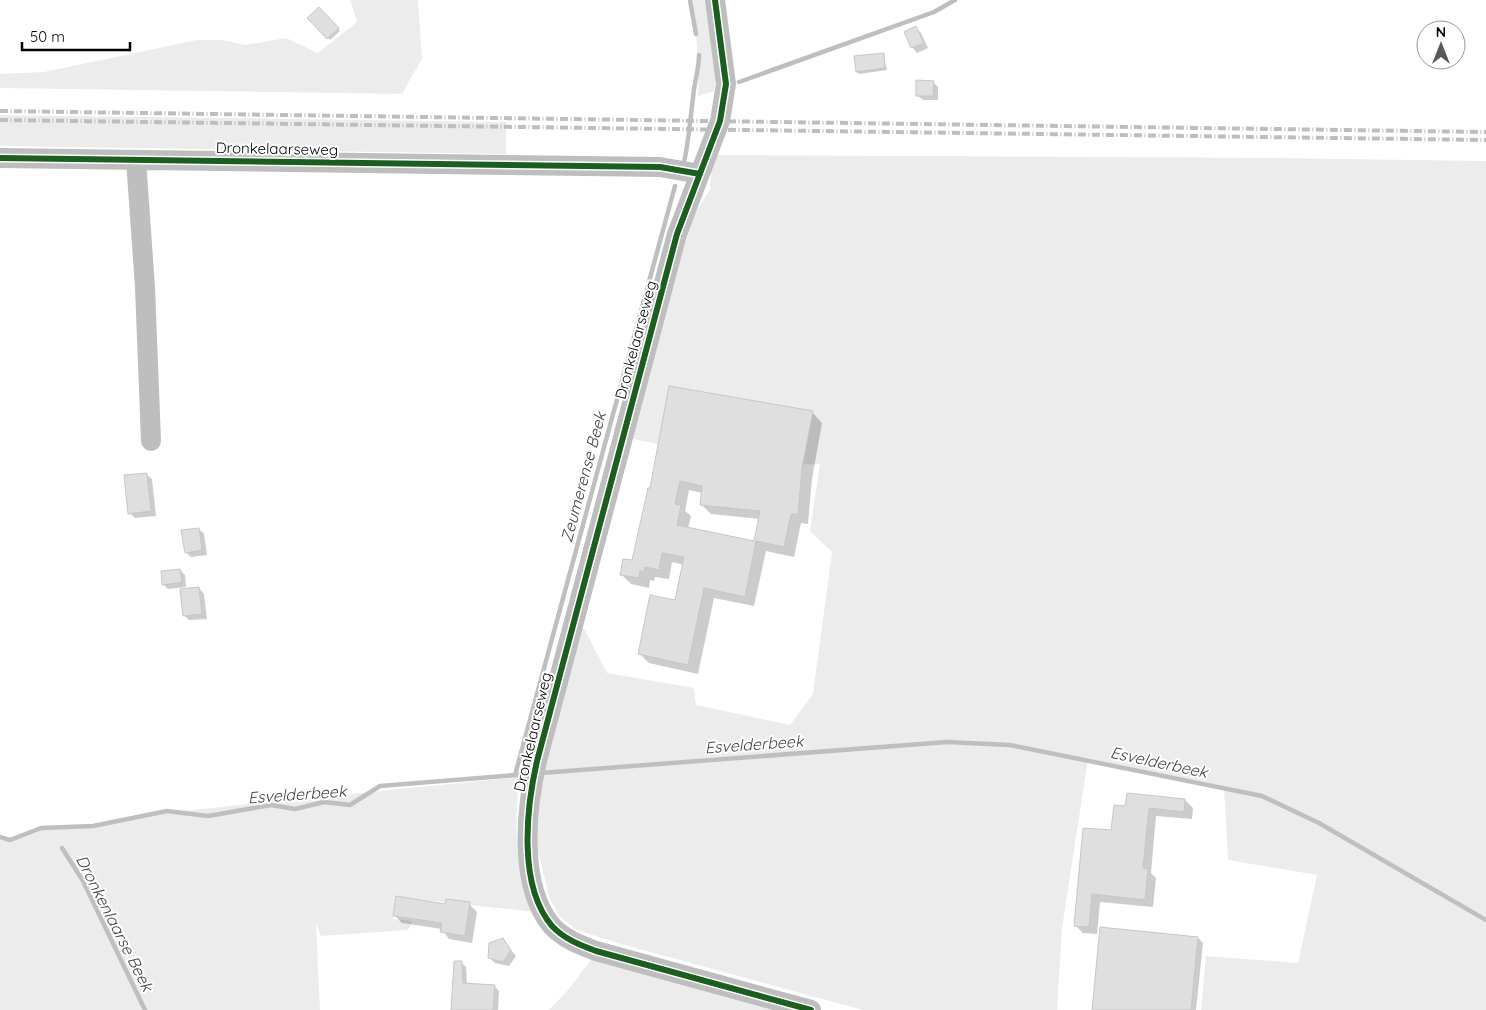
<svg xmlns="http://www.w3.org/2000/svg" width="1486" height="1010" font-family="Quicksand,sans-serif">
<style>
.green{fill:#ececec}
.shadow{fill:#0003;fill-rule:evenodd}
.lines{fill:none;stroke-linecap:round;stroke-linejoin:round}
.stream{stroke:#bfbfbf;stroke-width:4.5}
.building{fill:#dfdfdf;stroke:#c7c7c7;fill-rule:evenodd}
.minor{stroke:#bebebe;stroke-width:20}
.rail{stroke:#bebebe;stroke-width:4;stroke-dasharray:8 2.5 1 2.5;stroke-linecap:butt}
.cycleway-casing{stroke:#fff;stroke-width:9}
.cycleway{stroke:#1b5e20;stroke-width:6}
.labels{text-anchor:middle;stroke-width:4;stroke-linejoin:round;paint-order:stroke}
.street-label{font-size:15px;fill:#000;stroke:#fff}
.water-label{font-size:16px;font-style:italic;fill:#444;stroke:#fff}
</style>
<rect width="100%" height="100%" fill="#fff"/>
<path class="green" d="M 350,0 L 418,0 L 422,59 L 402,94 L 0,88 L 0,74 L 44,72 L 197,40 L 222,40 L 245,45 L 286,38 L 318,53 L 357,22 Z
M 693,0 L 708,0 L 717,71 L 714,91 L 698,96 L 699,71 Z
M 0,115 L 506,122 L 506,154 L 0,146 Z
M 717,155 L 1274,158 L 1486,161 L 1486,1010 L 1201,1010 L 1206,956 L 1298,963 L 1317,875 L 1228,860 L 1224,786 L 1088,759 L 1062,928 L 1057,1010 L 863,1010 L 621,944 L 577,930 L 560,917 L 550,899 L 536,844 L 543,770 L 580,626 L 585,630 L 607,673 L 694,688 L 696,705 L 790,725 L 813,694 L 832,552 L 810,531 L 820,464 L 759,466 L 629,438 L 691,220 L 710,189 L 711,169 Z
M 519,777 C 515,826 513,866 535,912 L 396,897 L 393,919 L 413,921 L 408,930 L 321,936 L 316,923 L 320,1010 L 0,1010 L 0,837 L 10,839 L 41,828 L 93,826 L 133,816 Z
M 592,958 L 778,1010 L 549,1010 L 569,989 Z"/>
<path class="shadow" d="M 319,9 L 340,31 L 330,40 L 309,18 Z
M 916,28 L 921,33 L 928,48 L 917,53 L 912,47 Z
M 883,55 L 887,70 L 859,74 L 857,72 L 855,58 Z
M 933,82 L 938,87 L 938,100 L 923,100 L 917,95 Z
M 812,412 L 822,423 L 812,479 L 808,524 L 801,523 L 794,557 L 766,551 L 754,606 L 714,598 L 698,674 L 649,663 L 639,653 L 676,602 L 684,565 L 672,562 L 669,579 L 655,577 L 654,581 L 650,580 L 649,588 L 631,584 L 621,574 L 633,562 L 649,490 ZM 689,490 L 702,493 L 701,504 L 711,514 L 760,519 L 755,542 L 688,528 L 691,516 L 685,511 Z
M 146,474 L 152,479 L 156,516 L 135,518 L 130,513 Z
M 199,529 L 204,534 L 207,555 L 191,557 L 186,552 Z
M 180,570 L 185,575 L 186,587 L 168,589 L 163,584 Z
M 199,588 L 204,594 L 207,619 L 189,620 L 184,615 Z
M 1185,800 L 1193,808 L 1192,819 L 1156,816 L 1151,873 L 1156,878 L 1153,907 L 1100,902 L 1097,934 L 1083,933 L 1075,925 L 1112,832 L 1127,808 Z
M 469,904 L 477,912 L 472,943 L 449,939 L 442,929 L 402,923 L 394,915 Z
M 1198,938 L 1203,943 L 1196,1010 L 1093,1010 Z
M 502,939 L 516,956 L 509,966 L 495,963 L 490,958 Z
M 461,962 L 466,967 L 467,985 L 494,986 L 499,991 L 498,1010 L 453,1010 Z"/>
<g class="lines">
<path class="stream" d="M 690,0 L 696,34
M 739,82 L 934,12 L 955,0
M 684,162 C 689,140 690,120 693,98 C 694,83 699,70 699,55
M 541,773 L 947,742 L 1010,745 L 1262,796 L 1319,823 L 1486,920
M 515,775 L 675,186
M 0,837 L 10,840 L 41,828 L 93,826 L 167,811 L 208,816 L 271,805 L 295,809 L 324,802 L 350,805 L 380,786 L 528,774
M 62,848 L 83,881 L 145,1010"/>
</g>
<path class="building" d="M 319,7 L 339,28 L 327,39 L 307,18 Z
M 916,26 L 924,43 L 911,48 L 904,32 Z
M 884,53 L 885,68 L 856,72 L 854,56 Z
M 916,80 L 934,81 L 933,96 L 916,96 Z
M 669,386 L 813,411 L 802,468 L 798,514 L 791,514 L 784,547 L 756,541 L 745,597 L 704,588 L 688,665 L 638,654 L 650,595 L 675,600 L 684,557 L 662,553 L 659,570 L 645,567 L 644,571 L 640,571 L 639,578 L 620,575 L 623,559 L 632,560 L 648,488 L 650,488 ZM 680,481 L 702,486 L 700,505 L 760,511 L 754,541 L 677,525 L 681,505 L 675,504 Z
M 147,473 L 151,511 L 128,514 L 124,475 Z
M 199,528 L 202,550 L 185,553 L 181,530 Z
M 180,569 L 182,582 L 162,585 L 161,571 Z
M 199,587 L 202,614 L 183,616 L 180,589 Z
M 1127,793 L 1185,799 L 1184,812 L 1149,808 L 1143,868 L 1148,869 L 1145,900 L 1092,894 L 1089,927 L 1074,926 L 1083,828 L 1111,830 L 1114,805 L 1125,806 Z
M 396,896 L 445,904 L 446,899 L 470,902 L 465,936 L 440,932 L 442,923 L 393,916 Z
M 1100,927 L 1198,937 L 1191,1010 L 1092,1010 Z
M 503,938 L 511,950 L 503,962 L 488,958 L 489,943 Z
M 454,961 L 462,961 L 463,983 L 495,985 L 493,1010 L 451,1010 Z"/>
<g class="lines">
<path class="minor" d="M 715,0 L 726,84 L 720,121 L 677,234 L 537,761 C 526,809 518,886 552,926 C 564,939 580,945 596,951 L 811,1010
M 0,158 L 660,167 L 700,174
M 136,160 L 145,287 L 151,441"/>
<path class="rail" d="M 0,111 L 1486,132
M 0,120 L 1486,140"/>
<g class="cycleway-casing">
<path id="cycleway" d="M 715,0 L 726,84 L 720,121 L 677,234 L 537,761 C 526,809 518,886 552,926 C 564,939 580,945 596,951 L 811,1010
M 0,158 L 660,167 L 700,174"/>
</g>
<use href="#cycleway" class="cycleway"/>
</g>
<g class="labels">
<g class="street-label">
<text transform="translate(277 149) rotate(1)" y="5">Dronkelaarseweg</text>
<text transform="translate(636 340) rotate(-75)" y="5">Dronkelaarseweg</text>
<text transform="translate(533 732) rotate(-77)" y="5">Dronkelaarseweg</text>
</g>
<g class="water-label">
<text transform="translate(583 477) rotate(-75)" y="6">Zeumerense Beek</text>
<text transform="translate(754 744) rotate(-4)" y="6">Esvelderbeek</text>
<text transform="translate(1159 762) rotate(12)" y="6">Esvelderbeek</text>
<text transform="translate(297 794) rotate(-4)" y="6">Esvelderbeek</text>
<text transform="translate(115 923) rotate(63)" y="6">Dronkenlaarse Beek</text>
</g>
</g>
<g transform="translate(1441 45)"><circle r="24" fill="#ffffff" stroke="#999999"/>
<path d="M0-4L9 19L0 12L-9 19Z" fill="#595959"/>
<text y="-8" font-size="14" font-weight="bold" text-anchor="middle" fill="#000000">N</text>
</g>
<path d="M22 42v8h108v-8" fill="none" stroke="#000000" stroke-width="2.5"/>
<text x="30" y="42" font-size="15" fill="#000000" stroke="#ffffff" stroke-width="4" paint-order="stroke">50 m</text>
</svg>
